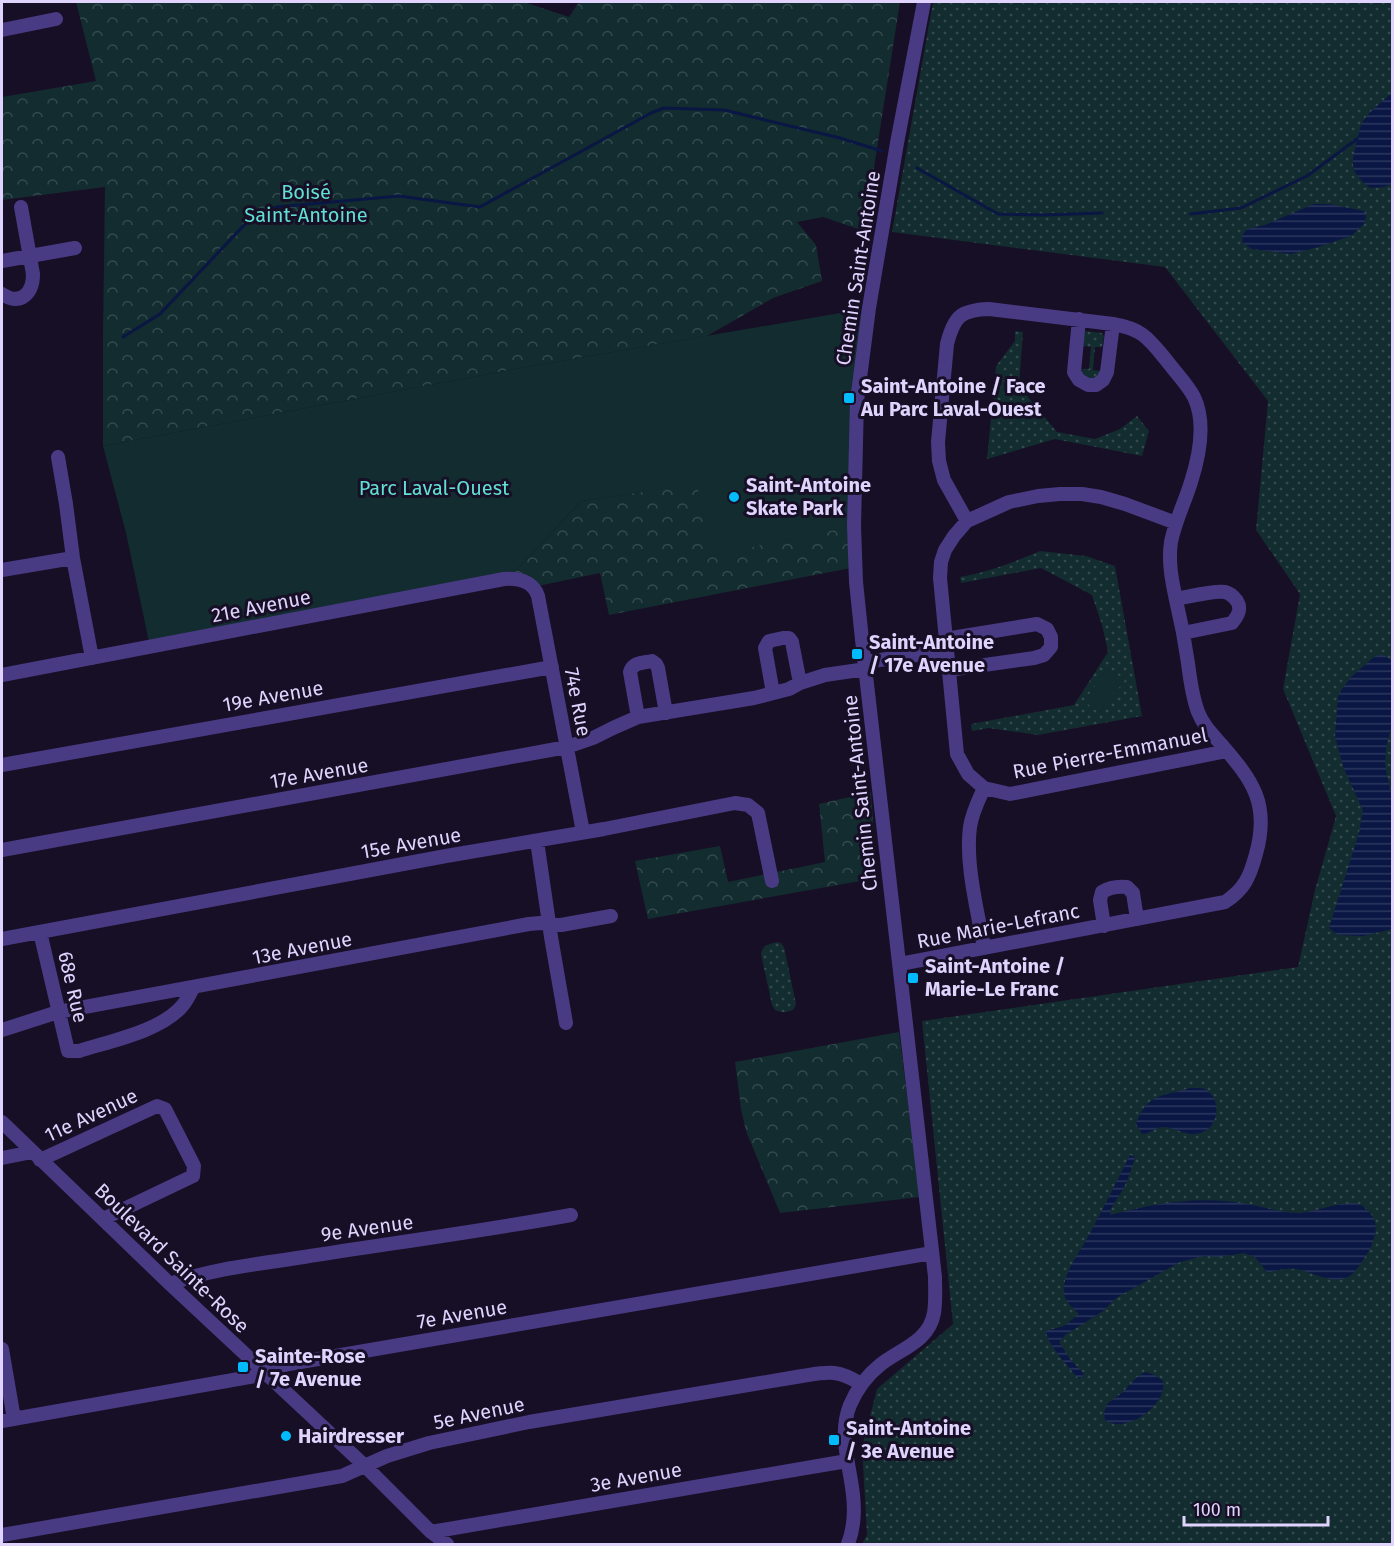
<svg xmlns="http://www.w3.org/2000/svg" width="1394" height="1546" font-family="'Fira Sans',sans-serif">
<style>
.grass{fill:url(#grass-dots)}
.forest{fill:url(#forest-crowns)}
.green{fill:#122c2f}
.water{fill:url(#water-rules)}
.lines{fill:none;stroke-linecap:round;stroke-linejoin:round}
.stream{stroke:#0a1643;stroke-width:3}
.minor{stroke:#493a84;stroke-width:14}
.poi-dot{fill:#02bbfc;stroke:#170f25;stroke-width:2}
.labels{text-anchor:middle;stroke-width:6;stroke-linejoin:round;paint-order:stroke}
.park-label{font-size:20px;fill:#60dfd4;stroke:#170f25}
.street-label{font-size:20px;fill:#e0d4ff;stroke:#170f25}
.poi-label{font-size:20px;font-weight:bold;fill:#e0d4ff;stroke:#170f25;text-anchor:start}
</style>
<defs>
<pattern id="grass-dots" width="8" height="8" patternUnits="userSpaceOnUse" patternTransform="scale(1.5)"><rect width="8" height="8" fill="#122c2f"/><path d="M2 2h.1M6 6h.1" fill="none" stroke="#344a4e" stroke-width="1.8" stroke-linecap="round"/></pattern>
<pattern id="forest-crowns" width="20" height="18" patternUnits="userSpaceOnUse" patternTransform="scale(1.5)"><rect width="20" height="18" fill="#122c2f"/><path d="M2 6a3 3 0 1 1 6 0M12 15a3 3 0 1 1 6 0" fill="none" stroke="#344a4e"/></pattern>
<pattern id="water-rules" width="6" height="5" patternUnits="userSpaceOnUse" patternTransform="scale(1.5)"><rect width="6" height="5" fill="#0a1643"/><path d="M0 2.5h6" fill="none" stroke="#2d375f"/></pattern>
</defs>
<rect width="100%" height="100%" fill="#170f25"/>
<path class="grass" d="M 933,2 L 1392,2 L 1392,1544 L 862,1544 L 867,1535 L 862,1447 L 877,1389 L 953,1324 L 922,1021 L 1298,967 L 1315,890 L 1336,816 L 1283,689 L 1300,594 L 1256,530 L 1268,401 L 1165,267 L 892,232 Z
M 1015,331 L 1023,332 L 1019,386 L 1057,432 L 1095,439 L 1120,429 L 1137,416 L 1149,431 L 1142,456 L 1055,439 L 987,459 L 996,366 L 1015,341 Z
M 1085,331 L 1102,333 L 1104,336 L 1102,347 L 1095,347 L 1093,370 L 1101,371 L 1098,377 L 1092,379 L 1085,376 L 1081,369 L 1089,369 L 1091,347 L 1083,346 L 1084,334 Z
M 1040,551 L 1086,556 L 1115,566 L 1142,716 L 1038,735 L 989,728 L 972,731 L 971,724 L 1074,705 L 1108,652 L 1102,625 L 1092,595 L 1041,568 L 961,583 L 960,577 C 988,572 1014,562 1040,551 Z
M 777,942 L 781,943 L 784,947 L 796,1004 L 794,1009 C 788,1013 781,1013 775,1010 L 772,1005 L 761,954 C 763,944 768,945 777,942 Z"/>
<path class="forest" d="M 76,2 L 524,2 L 569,17 L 579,2 L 900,2 L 864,231 L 823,217 L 797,222 L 816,245 L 822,281 L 773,298 L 707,336 L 526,367 L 103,446 L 103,338 L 105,187 L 2,200 L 2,97 L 96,81 Z
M 698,483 L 854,526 L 861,566 L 609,615 L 600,573 L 533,587 L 509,578 L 581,501 Z
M 871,792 L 877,878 L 648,919 L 635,861 L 720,846 L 728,882 L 825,862 L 819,804 Z
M 899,1032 L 920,1197 L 780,1213 L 746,1131 L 741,1109 L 735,1062 Z"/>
<path class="green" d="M 869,308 L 854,526 L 709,556 L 697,484 L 581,501 L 509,578 L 149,642 L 126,533 L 103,446 L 526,367 Z
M 1108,668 L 1125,680 L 1099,713 L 1084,701 Z"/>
<path class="water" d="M 1392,93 L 1392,184 L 1383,187 L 1370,188 C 1363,182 1354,175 1353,165 C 1352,159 1359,129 1362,123 C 1369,111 1382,102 1392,93 Z
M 1314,204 L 1329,204 L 1364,211 L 1366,216 L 1364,224 L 1351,236 L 1318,247 L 1291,254 L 1252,249 L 1243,243 L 1242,236 L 1247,229 L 1265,225 Z
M 1378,655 L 1384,655 L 1392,661 L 1392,724 L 1386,748 L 1385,765 L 1392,799 L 1392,929 L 1363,936 L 1338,935 L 1329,928 L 1359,833 L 1363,810 L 1344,769 L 1335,737 L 1338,697 L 1342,689 L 1351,677 L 1373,658 Z
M 1190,1088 C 1196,1088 1204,1087 1208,1091 C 1222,1103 1218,1128 1200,1133 C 1188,1137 1176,1128 1164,1127 C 1155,1127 1151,1134 1142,1134 L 1136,1124 C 1147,1093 1162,1097 1190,1088 Z
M 1130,1155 L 1135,1157 C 1132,1168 1128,1179 1123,1189 C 1119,1198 1110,1205 1110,1215 C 1153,1204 1195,1196 1240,1203 C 1259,1205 1279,1213 1298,1213 C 1314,1213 1347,1198 1361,1205 C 1364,1206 1365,1209 1368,1211 C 1378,1220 1377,1232 1372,1244 C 1369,1252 1356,1273 1348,1277 C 1331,1285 1312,1271 1295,1269 C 1285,1268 1277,1270 1268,1273 L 1255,1257 L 1244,1253 L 1218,1257 L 1204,1256 L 1180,1262 L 1116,1298 L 1103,1311 L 1065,1335 L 1059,1342 L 1070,1359 L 1084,1374 L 1079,1379 C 1070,1369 1047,1344 1046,1331 L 1064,1326 L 1079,1314 C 1073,1308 1064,1301 1064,1292 C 1062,1273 1082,1250 1090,1233 C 1104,1207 1117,1181 1130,1155 Z
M 1145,1372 L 1155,1375 L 1163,1381 C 1168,1404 1126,1435 1105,1420 L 1104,1413 L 1107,1404 L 1123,1392 L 1137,1377 Z"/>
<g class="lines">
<path class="stream" d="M 917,168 L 998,214 L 1043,215 L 1102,213
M 1191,214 L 1241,208 L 1307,176 L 1357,139
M 123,337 L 160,314 L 249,220 L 276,207 L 399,196 L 480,207 L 651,113 L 664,108 L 724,110 L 840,138 L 882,151"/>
<path class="minor" d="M 2,30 L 56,19
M 2,261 L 75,248
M 2,294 C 20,306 33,294 33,274 L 21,207
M 1079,319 L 1074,372 L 1079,380 L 1088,385 L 1096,385 L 1103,380 L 1107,372 L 1113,324
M 58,457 L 66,504 L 73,558 L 92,658
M 1176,523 L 1125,504 L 1101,497 L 1082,494 L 1060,494 L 1038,496 L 1009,502 L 967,521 L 954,536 L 945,550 L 941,562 L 940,578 L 957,754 L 968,774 L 984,788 L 1010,794 L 1227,751
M 2,570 L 73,558
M 1176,599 C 1188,597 1214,590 1225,592 C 1230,593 1234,597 1237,601 C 1242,609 1238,616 1232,623 L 1183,633
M 945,639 L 1037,624 L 1047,629 L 1051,637 L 1051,647 L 1044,655 L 1034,658 L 949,670
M 865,662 L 946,651
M 2,675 L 504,579 C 518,578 533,581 538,596 L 583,832
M 773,693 L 765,648 L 769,641 L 783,638 L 789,638 L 792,642 L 800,683
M 638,717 L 630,672 C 633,662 643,663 652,661 L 656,664 L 658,668 L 666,713
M 2,765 L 552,667
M 984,788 C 978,801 972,813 970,827 C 965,864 978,912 984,948
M 537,841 L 551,937 L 566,1023
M 2,850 L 567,747 L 593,738 L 613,728 L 638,717 L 754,698 L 789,689 L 800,683 L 825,675 L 866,669
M 1104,926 L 1100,900 L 1102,892 C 1110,887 1118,886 1127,887 L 1133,893 L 1137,919
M 40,932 L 68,1051 L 79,1051 C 110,1041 162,1031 183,1005 C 187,1000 190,994 193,988
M 2,939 L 446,856 L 604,829 L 735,803 L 748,805 L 758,813 L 772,881
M 900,964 L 1225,902 C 1245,889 1250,876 1256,854 C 1270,804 1253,781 1221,744 C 1212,734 1203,725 1198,712 C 1192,696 1190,679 1188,663 C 1185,642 1181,621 1176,600 C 1172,581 1168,562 1171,542 C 1175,521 1185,502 1191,482 C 1199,457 1206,422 1194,397 C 1187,384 1176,373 1167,361 C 1149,339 1143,329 1113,324 L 989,309 C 961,310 954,316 947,344 L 938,442 L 939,461 L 944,480 L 967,521
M 2,1030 L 58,1012 L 529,924 L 540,923 L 561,925 L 611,916
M 2,1122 L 170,1284 L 365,1466 L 431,1532 L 447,1544
M 2,1158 L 32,1152
M 40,1160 L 157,1106 L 165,1109 L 194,1166 L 193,1176 L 103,1219
M 170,1284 C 213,1268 260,1264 304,1257 C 393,1243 483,1231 571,1215
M 2,1349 L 14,1419
M 2,1421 L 267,1374 L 277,1367 L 289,1364 L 932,1253
M 431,1532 L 847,1461
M 2,1535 L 342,1476 L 387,1456 L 429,1443 L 529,1422 L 802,1376 C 828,1372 837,1369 861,1384
M 848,1544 C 854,1528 855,1512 853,1495 C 850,1465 838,1435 850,1405 C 857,1389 866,1376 880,1365 C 900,1349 929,1342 934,1313 C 936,1301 935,1289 935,1277 L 863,649 L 856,582 L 854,526 L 857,401 L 869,308 L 897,143 L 924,2"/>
</g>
<g class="poi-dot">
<rect x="843" y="392" width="12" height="12" rx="3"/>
<circle cx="734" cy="497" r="6"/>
<rect x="851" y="648" width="12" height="12" rx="3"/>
<rect x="907" y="972" width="12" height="12" rx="3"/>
<rect x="237" y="1361" width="12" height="12" rx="3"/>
<circle cx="286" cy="1436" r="6"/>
<rect x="828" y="1434" width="12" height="12" rx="3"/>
</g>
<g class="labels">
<g class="park-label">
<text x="306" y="199">Boisé<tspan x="306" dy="23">Saint-Antoine</tspan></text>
<text x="434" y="495">Parc Laval-Ouest</text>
</g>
<g class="street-label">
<text transform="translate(858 268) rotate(-81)" y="7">Chemin Saint-Antoine</text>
<text transform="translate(261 606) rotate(-11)" y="7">21e Avenue</text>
<text transform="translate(273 696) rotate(-10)" y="7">19e Avenue</text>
<text transform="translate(578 702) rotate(79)" y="7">74e Rue</text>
<text transform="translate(1110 753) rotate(-11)" y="7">Rue Pierre-Emmanuel</text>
<text transform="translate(319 773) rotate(-10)" y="7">17e Avenue</text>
<text transform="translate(860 793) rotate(-96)" y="7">Chemin Saint-Antoine</text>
<text transform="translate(411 843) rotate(-10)" y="7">15e Avenue</text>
<text transform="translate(998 926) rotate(-11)" y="7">Rue Marie-Lefranc</text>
<text transform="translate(302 948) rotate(-11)" y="7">13e Avenue</text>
<text transform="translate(73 987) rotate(77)" y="7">68e Rue</text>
<text transform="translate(91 1115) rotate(-25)" y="7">11e Avenue</text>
<text transform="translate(367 1228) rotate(-8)" y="7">9e Avenue</text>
<text transform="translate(172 1258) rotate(44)" y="7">Boulevard Sainte-Rose</text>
<text transform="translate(462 1314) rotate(-10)" y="7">7e Avenue</text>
<text transform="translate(479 1413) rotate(-12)" y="7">5e Avenue</text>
<text transform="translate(636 1477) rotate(-10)" y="7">3e Avenue</text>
</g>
<g class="poi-label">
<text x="861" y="393">Saint-Antoine / Face<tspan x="861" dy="23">Au Parc Laval-Ouest</tspan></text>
<text x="746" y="492">Saint-Antoine<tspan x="746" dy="23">Skate Park</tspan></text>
<text x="869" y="649">Saint-Antoine<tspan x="869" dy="23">/ 17e Avenue</tspan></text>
<text x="925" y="973">Saint-Antoine /<tspan x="925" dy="23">Marie-Le Franc</tspan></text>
<text x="255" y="1363">Sainte-Rose<tspan x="255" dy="23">/ 7e Avenue</tspan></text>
<text x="846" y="1435">Saint-Antoine<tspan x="846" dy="23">/ 3e Avenue</tspan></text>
<text x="298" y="1443">Hairdresser</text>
</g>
</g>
<rect width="1394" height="1546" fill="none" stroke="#e0d4ff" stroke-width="6"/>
<path d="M1184 1516v9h144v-9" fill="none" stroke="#e0d4ff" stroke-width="3"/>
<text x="1193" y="1516" font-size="18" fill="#e0d4ff" stroke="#170f25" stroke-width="4.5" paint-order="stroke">100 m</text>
</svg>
